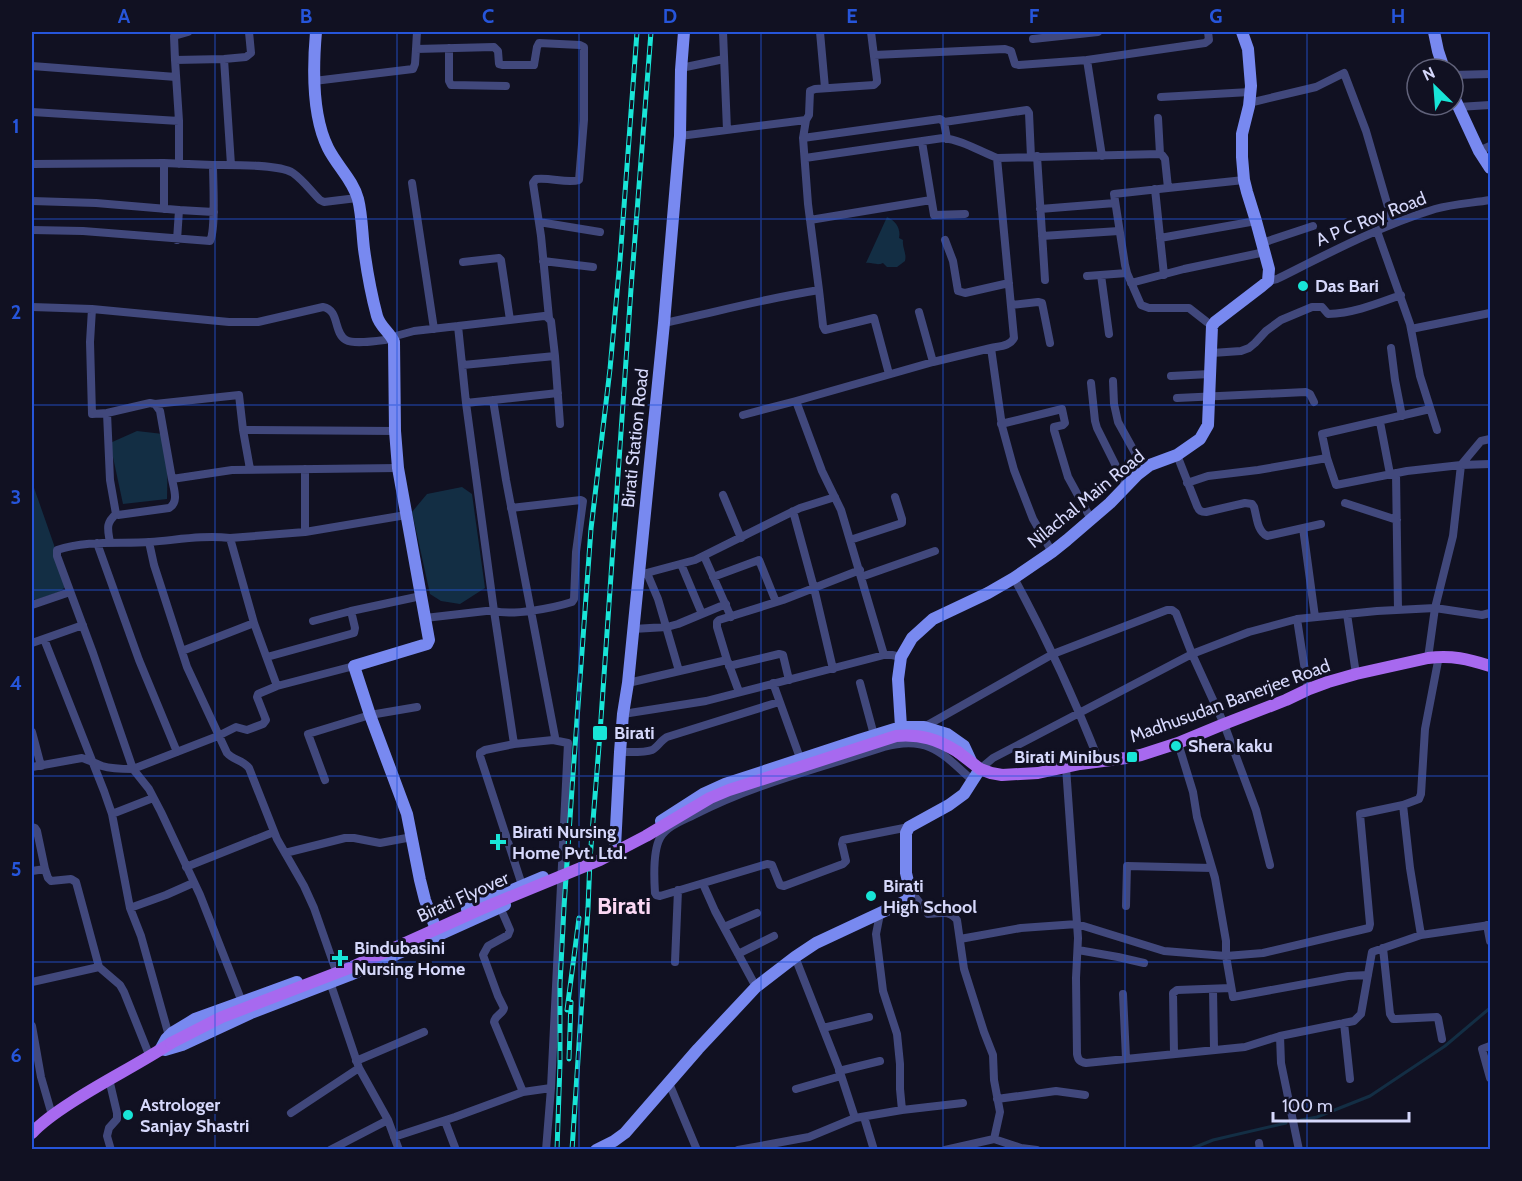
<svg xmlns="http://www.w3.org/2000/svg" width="1522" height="1181" font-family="Cabin,sans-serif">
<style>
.water{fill:#132e44}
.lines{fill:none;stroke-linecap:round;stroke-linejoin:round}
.stream{stroke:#132e44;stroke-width:3}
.street{stroke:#41487c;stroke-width:8}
.secondary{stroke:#7889f0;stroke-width:12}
.primary{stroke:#a769ef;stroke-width:12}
.rail-casing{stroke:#18e5d7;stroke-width:5}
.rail{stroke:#112;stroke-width:3;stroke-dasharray:9;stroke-linecap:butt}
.primary-bridge{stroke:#a769ef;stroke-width:12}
.grid{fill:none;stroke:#2655da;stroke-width:1.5;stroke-opacity:0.55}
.poi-dot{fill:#18e5d7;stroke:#112;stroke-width:2}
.labels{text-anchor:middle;stroke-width:6;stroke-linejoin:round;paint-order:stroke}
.street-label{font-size:18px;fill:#d6d8fb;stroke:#112}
.poi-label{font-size:18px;font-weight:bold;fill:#d6d8fb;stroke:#112;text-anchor:start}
.district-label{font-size:24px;font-weight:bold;fill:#fbd8f4;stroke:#112}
.neatline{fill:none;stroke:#2655da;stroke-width:2}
.grid-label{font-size:20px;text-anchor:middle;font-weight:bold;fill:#2655da}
</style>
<rect width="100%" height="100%" fill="#112"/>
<path class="water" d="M 887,217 C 896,221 901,229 899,238 L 903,240 C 902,248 907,253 905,261 L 897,267 L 887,267 L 883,263 C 877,266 872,262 866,263 Z
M 137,431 L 163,434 L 168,445 L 167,499 L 123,504 L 110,443 Z
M 32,482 L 68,585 L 59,592 L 35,600 L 32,597 Z
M 462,487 L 472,494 L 485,588 L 460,604 L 441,601 L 430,594 L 412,512 L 427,494 Z"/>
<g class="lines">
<path class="stream" d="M 1301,1120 L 1317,1117 L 1370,1096 L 1445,1046 L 1490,1008
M 1188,1150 L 1213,1140 L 1286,1123"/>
<path class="street" d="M 188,32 L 174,36 L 175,60 L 224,59 L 246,57 L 251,53 L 249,32
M 417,32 L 416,49 L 494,47 L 498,51 L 499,64 L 503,65 L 534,65 L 537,47 L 539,43 L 580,45 L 584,47 L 584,120 L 579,180 C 568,184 550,177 536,179 L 533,183 L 541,236 L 549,318
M 723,32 L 727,130
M 820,32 L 825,88
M 1033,39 L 1098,32
M 449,48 L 449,81 L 451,85 L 506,86
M 874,55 L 1005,49 L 1011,51 L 1015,64 L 1019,65 L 1087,60 L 1205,43 L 1209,40 L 1208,32
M 224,59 L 231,165
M 175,60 L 179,121 L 179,164
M 1087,60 L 1102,156
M 32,66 L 176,77
M 681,68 L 724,59
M 1453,75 L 1490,74
M 314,81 L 413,69 L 415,64 L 416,49
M 1161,97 L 1250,92
M 1249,103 L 1316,87 L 1344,73 L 1366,131 L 1393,224
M 1458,107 L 1490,105
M 32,112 L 179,121
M 1158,118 L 1160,154
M 806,120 L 809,115 L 810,91 L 815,89 L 874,85 L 877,82 L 877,80 L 871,32
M 944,122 L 1027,110 L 1029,113 L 1031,157
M 803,138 L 940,119 L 944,122 L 947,139
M 922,142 L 934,215 L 965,214
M 1479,151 L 1490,146
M 1037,156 L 1045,280
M 805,158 L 943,138 C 962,140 979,151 997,158 L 1160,154 L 1162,155 L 1165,159 L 1168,188 L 1244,180
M 32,164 L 164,163 L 213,165
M 412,183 L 434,329
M 1168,188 L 1114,194 L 1125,265 L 1127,273 L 1141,305 L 1149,308 L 1189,308 L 1212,326
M 1155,189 L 1164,275
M 32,201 L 96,203 L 179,210 L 177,240
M 164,209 L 164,163
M 1040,209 L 1115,203
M 179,210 L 214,212
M 810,220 L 931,200
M 539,222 L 600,232
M 32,230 L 83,231 L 210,241 C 216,230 213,181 213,165 C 231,165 279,164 293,173 C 303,180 311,191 320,200 L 324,202 L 357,198
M 1377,231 L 1410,324 L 1420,376 L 1437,430
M 1042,236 L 1119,231
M 1160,238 L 1256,221
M 945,240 L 953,261 L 958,291 L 965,293 L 1009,283
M 1262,243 L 1313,226
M 543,261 L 593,267
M 463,262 L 499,258 L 501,260 L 510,320
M 1101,275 L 1109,334
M 1087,276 L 1127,273
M 1268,281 L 1277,279 C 1329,253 1380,226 1435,209 C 1453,204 1472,203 1490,200
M 1131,283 L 1184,269 L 1265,252
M 819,290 L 823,326 L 825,330 L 874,318 L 889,374
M 1011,305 L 1038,302 L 1042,303 L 1050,343
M 32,307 L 92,309 L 90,342 L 92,414 L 107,413 L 150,403 L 155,404 L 160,411 L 172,479
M 92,309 L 229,322 L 258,322 L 323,307 C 340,310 333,333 346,340 C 355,345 382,340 393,339
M 919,312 L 933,362
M 664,323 C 716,312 767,298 819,290 L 808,204 L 803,138 L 806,120 L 680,136
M 458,326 L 544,316 L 547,317 L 551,321 L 555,356 L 560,424
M 1411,329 L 1490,313
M 392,337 L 414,331 L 458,326 L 466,403 L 494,611 C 513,616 553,608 572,602 L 574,599 L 576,552 L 583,501 L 581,500 L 511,508
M 991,348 C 1000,346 1010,346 1014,338 L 997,158
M 1391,348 L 1395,380 L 1402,416
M 1212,353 L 1241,351 L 1249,348 L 1255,343 L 1266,331 L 1281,320 L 1312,307 L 1322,307 L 1328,314 C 1354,313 1376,304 1401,295
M 463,365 L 555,356
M 1171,376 L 1210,374
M 1113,381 L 1114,404 L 1118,422 L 1144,469
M 1091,383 L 1095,421 L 1097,428 L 1126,486
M 1177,398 L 1306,392 L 1310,394 L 1314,402
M 493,400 L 506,480 L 555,737 L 553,740 L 514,744
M 466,403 L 558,393
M 155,404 L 239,395 L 243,430 L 250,469
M 107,413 L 110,480 L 116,514 L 118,515 L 169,508 C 179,502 174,490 172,479 L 232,470 L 398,468
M 743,415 L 796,401
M 1380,422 L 1390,474
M 1001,424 L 1062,409 L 1065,423 L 1063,425 L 1054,427 L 1054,430 L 1068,477 L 1091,519
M 243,430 L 395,431
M 1177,455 L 1197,506 C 1199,511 1201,512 1206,512 L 1245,503 L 1252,504 L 1254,507 C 1257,517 1257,531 1267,536 L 1321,524
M 1327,458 L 1322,434 L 1430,409
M 1461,465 L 1481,441 L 1490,439
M 1461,465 L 1490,464
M 305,469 L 305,532
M 1396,473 L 1398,610
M 1187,483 L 1208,476 L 1258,470 L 1327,458 L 1336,485 L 1407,471 L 1461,465 L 1453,536 L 1435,608 L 1482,615 L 1490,613
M 723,495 L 741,538
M 1345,503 L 1397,520
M 793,511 L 814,588 L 833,669
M 1303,528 L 1315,617
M 230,538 L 305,532 L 406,515
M 850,540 L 902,523 L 902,519 L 895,497
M 149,542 L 154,565 L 187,667 L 227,753 C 233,760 243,760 249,768 L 277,839 L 304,886 L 314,908 L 335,968
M 97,543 L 139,660 L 177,752
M 110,543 C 108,529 105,524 116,514
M 704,556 L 731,617
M 681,564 L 702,614
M 647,573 L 658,599 L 679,671
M 639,575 L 695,560 L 800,508 L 835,497
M 713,577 L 759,560 L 776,602
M 861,577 L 935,551
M 1014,578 C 1046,637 1074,698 1099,761
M 32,605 L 70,592
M 1347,614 L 1356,674
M 425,618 L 486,611 L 494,611 L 514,744 L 485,750 L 480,753 L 480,756 L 522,885
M 1297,619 L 1308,690
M 313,621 L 351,611
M 633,629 L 667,627 L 678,624 L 726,604
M 44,639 L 104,791 L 112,814 L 130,908 L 141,936 L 169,1036
M 32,643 L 83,625
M 182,651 L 254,623
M 884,655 L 841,510 L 822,471 L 796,401 L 933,362 L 991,348 L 1002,426 L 1014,470 L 1033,519 L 1052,552
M 267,657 L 354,633 L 355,628 L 351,611 L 421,596
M 728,662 L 739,692
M 729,666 L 779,654 L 783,655 L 789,680
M 628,683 L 727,660 L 717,627 L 717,622 L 719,620 L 783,600 L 860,570
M 773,683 L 800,758
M 860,683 L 874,735
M 623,714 L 706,701 L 884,655 L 892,655 L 901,657
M 924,727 L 1053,654 L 1167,610 L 1172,610 L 1176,613 L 1192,654 L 1224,724 L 1256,810 L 1270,865
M 32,732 L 41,766
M 1178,743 L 1193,792 L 1197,817 L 1215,878 L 1226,941 L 1226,956 L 1233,997 L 1348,976 L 1368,975
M 620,752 C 628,752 644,753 652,750 C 657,748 660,741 667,737 L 779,702
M 32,767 L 82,758 C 89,760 95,763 102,766 C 112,769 123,769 133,769 L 218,736 L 236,727 L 247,730 L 263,724 L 266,720 L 257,697 L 258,694 L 277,686 L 354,666
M 1066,767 L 1078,938 L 1076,978 L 1077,1054 C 1078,1060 1080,1062 1086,1063 L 1245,1047 L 1280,1036 L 1354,1021 L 1361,1014 L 1372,952 L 1421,935
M 980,769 L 993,758 L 1192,654 L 1249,632 L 1297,619 L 1377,611 L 1435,608 L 1428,658
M 325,780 L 308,734 L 370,715 L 417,707
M 1403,805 L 1410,868 L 1421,935 L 1490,925
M 112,814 L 153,798
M 32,827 L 35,828 L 37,831 L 45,869 L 32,871
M 909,827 L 843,840 L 842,844 L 846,861 L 843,864 L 784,886 L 780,885 L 772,865 L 767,864 L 660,896 L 656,895 L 655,893 C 654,878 653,851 660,838 C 667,826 682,821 694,815 C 754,784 820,768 884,747 C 928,735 942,753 972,780
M 285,853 L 345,838 L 354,838 L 380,843 L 412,837
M 186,867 L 274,832
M 703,884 L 715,911 L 756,987
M 910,890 L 928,914 C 940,914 949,909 957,920 L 964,969 L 984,1032 L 993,1055 L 994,1080 L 1000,1112 L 994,1139 L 1021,1148 L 1021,1150
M 1126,906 L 1127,866 L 1212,868
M 500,907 L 510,930 L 508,935 L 488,946 L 483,955 L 498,996 L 504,1008 C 503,1014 495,1015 494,1022 L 523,1092
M 130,908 L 166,895 L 193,883
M 1487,925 L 1490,941
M 724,927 L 757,913
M 960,939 L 1021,928 L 1077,924 L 1164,951 L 1226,956 L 1263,953 L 1369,928 L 1370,924 L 1360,814 L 1403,805 L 1419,799 L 1421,794 L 1425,729 L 1439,656
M 1383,948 L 1390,1014 L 1393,1019 L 1396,1019 L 1437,1017 L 1438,1018 L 1442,1039
M 1078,950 L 1118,957 L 1144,963
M 738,954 L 774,936
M 795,957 L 839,1069 L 855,1118
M 675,962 L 678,890
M 99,967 L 120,985 L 124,992 L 150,1057
M 329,979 L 359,1068 L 388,1120 L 399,1150
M 32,982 L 99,967 L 76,882 L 71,879 L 51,881 L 48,878 L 45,869
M 1213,989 L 1214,1049
M 1123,994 L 1126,1058
M 242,1002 L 200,895 L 161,812 L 149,789 L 133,769 L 93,653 L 57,556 L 57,550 C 87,540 120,544 150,542 C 177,540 203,535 230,538 L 254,623 L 277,686
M 1344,1023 L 1350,1079
M 32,1026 L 41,1077 L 52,1115
M 823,1028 L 869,1017
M 1280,1036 L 1281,1063 L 1299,1150
M 1490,1046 L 1482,1049 L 1490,1078
M 1174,1053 L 1173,993 L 1177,990 L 1231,988
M 356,1061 L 424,1032
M 839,1071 L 880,1061
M 109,1079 L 117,1113 L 117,1119 L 109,1128 L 107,1136 L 111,1150
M 669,1083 L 697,1150
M 796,1089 L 841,1076
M 997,1099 L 1056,1091 L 1085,1095
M 902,1110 L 963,1103
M 291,1113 L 359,1068
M 864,1117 L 874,1150
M 445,1121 L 456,1150
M 394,1137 L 455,1117 L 523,1092 L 551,1088
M 1259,1143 L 1260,1150
M 1021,1148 L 1037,1150
M 330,1150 L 388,1120
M 546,1150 L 551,1088 L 568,743 L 553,740
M 738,1150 L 809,1137 L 855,1118 L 902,1110 L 900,1089 L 900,1064 L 897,1034 L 883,991 L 876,934 L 880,914
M 945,1150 L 994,1139"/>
<path class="secondary" d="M 316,32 C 313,66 312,116 328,148 C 337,166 353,180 358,199 C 362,215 362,232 364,249 C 367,271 371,294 377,316 C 380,327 390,332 394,342 L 395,431 L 398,468 L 429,640 L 427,644 L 354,666 L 370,715 L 407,814 L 420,880 L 425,900 L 434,924
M 1434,32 L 1438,51 L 1444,69
M 1453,95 L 1479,151 L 1490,168
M 901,727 L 898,679 L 901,657 L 912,638 L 933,619 L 988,593 L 1014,578 L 1052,552 L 1067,540 L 1110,503 L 1137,475 L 1150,465 L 1177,455 L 1200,439 L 1208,425 L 1212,326 L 1215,322 L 1262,286 L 1268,281 L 1269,269 L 1256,221 L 1247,192 L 1244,180 L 1242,157 L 1242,134 L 1249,106 L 1251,86 L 1248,49 L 1242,32
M 661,821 L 703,794 L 725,784 L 859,740 L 901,727 L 924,727 L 947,734 L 964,746 L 971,761
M 615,847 L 620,752 L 623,714 L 628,683 L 664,323 L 680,136 L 681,70 L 684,32
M 467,909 L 543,877
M 160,1050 L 166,1039 L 172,1033 L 195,1019 L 297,982
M 165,1050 L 182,1045 L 251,1013 L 350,975 L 505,905
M 596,1150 L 614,1141 L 625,1133 L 698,1049 L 756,987 L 795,957 L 816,943 L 908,900 L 910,890 L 906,873 L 906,833 L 909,827 L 949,805 L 964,794 L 980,769"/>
<path class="primary" d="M 958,752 L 980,769 L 991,773 L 1002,775 L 1038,773 L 1080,764 L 1126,758 L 1141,755 L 1178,743 L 1224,724 L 1286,700 L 1309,689 L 1328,682 L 1356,674 L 1428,658 C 1452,655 1468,659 1490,666
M 32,1133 C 43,1121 58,1111 72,1102 C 104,1081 139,1064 171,1043"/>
<g class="rail-casing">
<path id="rail" d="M 567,1010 L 579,918
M 569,1059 L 571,1002
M 557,1150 L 560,1064 L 560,984 L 564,907 L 573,774 L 591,529 L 610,369 L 620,260 L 637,32
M 572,1150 L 588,908 L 590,859 L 600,733 L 631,289 L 651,32"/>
</g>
<use href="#rail" class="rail"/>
<path class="primary-bridge" d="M 171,1043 L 222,1017 L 352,967 L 481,909 L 600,860 L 646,836 L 710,798 L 729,790 L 896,736 C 921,734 937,739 958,752"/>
</g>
<path class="grid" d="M 215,32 L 215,1150M 397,32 L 397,1150M 579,32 L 579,1150M 761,32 L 761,1150M 943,32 L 943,1150M 1125,32 L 1125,1150M 1307,32 L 1307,1150M 32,219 L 1490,219M 32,405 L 1490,405M 32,590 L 1490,590M 32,776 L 1490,776M 32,962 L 1490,962"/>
<g class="poi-dot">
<circle cx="1303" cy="286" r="6"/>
<rect x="592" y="725" width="16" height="16" rx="3"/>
<circle cx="1176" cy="746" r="6"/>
<rect x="1126" y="751" width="12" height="12" rx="3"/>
<path d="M495 833h6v6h6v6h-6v6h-6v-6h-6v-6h6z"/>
<circle cx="871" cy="896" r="6"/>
<path d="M337 949h6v6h6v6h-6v6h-6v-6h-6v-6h6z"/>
<circle cx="128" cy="1115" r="6"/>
</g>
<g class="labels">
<g class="street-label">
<text transform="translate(1371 219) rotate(-22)" y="6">A P C Roy Road</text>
<text transform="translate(635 438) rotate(-84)" y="6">Birati Station Road</text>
<text transform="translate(1086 499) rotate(-39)" y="6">Nilachal Main Road</text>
<text transform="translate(1230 701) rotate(-20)" y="6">Madhusudan Banerjee Road</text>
<text transform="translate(463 897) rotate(-24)" y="6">Birati Flyover</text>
</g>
<g class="poi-label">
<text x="1315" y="292">Das Bari</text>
<text x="614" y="739">Birati</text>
<text x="1188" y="752">Shera kaku</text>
<text x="1120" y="763" text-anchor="end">Birati Minibus</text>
<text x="512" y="838">Birati Nursing<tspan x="512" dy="21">Home Pvt. Ltd.</tspan></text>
<text x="883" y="892">Birati<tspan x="883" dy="21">High School</tspan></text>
<text x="354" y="954">Bindubasini<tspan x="354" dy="21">Nursing Home</tspan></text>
<text x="140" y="1111">Astrologer<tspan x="140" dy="21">Sanjay Shastri</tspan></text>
</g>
<g class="district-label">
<text x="624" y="914">Birati</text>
</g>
</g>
<rect width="1522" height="1181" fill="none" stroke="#111122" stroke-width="66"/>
<g transform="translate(1435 87) rotate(335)"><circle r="28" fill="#111122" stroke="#606179" stroke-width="1.5"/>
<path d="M0-4.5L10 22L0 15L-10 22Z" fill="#18e5d7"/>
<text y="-9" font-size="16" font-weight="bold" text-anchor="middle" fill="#d6d8fb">N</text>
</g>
<path d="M1273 1112v9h136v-9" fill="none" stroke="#d6d8fb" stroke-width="3"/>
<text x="1282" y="1112" font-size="18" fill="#d6d8fb" stroke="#111122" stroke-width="4.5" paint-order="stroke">100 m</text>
<rect x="33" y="33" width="1456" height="1115" class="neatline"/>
<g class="grid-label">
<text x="124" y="23">A</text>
<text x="306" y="23">B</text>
<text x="488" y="23">C</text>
<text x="670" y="23">D</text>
<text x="852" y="23">E</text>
<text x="1034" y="23">F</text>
<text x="1216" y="23">G</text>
<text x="1398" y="23">H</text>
<text x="16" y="133">1</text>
<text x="16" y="319">2</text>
<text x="16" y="504">3</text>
<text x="16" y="690">4</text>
<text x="16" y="876">5</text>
<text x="16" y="1062">6</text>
</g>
</svg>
